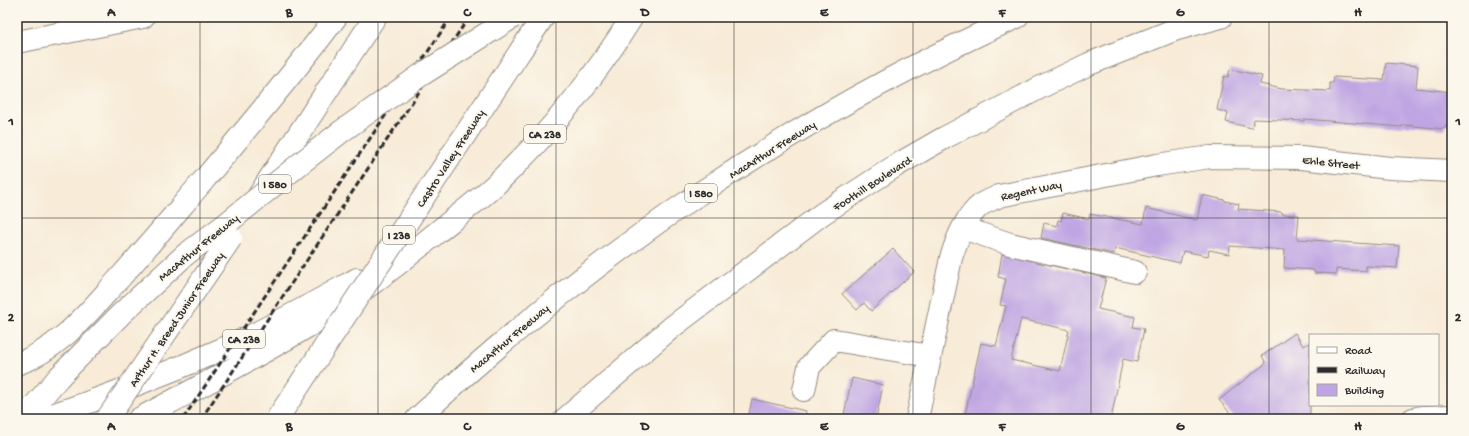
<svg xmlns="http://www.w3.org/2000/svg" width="1469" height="436" font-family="'Gochi Hand',sans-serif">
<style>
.building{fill:#bfa5e3;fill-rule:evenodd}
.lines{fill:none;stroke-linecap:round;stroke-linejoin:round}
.minor-casing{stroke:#928b81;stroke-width:24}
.major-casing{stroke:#928b81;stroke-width:24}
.highway-casing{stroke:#928b81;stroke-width:24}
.minor{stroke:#fff;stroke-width:22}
.major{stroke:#fff;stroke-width:22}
.highway{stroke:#fff;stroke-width:22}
.rail{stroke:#2b2b2b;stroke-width:3;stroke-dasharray:6 3;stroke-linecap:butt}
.highway-bridge-casing{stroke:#928b81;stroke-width:24;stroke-linecap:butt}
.highway-bridge{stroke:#fff;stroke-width:22}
.grid{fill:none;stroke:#2b2b2b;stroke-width:1;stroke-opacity:0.55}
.labels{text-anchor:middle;stroke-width:4;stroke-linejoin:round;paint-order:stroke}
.shield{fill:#fbf7ec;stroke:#696865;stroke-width:1}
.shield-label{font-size:11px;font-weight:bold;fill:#2b2b2b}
.street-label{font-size:12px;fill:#2b2b2b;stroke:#fbf7ec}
.neatline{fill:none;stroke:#2b2b2b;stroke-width:1.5}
.grid-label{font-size:13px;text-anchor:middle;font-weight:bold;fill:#2b2b2b}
</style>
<rect width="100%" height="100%" fill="#fbf7ec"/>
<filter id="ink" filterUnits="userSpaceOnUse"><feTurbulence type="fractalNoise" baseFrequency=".025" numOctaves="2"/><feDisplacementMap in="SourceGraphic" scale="8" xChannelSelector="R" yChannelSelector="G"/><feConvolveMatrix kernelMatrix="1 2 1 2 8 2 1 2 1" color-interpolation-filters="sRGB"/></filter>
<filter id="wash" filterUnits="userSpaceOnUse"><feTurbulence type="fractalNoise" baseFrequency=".012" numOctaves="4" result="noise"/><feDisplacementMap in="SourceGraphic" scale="16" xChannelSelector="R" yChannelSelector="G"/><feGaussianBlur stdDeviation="0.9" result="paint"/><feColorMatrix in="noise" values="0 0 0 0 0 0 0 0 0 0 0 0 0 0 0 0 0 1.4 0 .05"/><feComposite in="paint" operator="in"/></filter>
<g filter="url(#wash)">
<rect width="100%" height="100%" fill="#f8ebd7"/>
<g id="blocks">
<path class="building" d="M 1386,63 L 1418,66 L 1416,88 L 1452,92 L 1452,125 L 1446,125 L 1445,129 L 1403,125 L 1402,127 L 1304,119 L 1304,121 L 1254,119 L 1252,128 L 1226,122 L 1228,113 L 1217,110 L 1224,76 L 1228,77 L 1230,69 L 1262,76 L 1260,84 L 1282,89 L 1330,91 L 1330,83 L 1333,83 L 1334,77 L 1384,80 Z
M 1202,195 L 1225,200 L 1225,201 L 1239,204 L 1238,209 L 1282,212 L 1282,214 L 1299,215 L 1297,239 L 1399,246 L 1397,268 L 1366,266 L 1366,271 L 1336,269 L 1336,274 L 1314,273 L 1314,270 L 1284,268 L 1285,250 L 1230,246 L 1229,254 L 1209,250 L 1208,256 L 1183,251 L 1180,263 L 1115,248 L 1114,254 L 1041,238 L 1044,223 L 1057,226 L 1058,220 L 1061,221 L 1063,213 L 1089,219 L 1090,214 L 1143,224 L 1146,208 L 1197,220 Z
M 893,249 L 914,272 L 871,311 L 864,303 L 857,310 L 842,294 Z
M 1002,254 L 1106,278 L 1098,309 L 1135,317 L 1133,327 L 1144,329 L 1137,362 L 1123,359 L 1111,419 L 964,419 L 981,343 L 996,346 L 1006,306 L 1000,305 L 1006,279 L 998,277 ZM 1021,319 L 1069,330 L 1060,371 L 1011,360 Z
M 1295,333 L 1303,346 L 1310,343 L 1310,419 L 1235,419 L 1219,400 L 1266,363 L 1262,356 Z
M 852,378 L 883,385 L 876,419 L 843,419 Z
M 752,399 L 806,411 L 805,419 L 748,419 Z"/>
</g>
</g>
<g filter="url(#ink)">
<use href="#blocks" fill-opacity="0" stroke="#928b81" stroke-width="1"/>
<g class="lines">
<g class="minor-casing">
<path id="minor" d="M 963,228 L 1010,244 L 1135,272
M 804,390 L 809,367 L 834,340 L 930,356
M 917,419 L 951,258 C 957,239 965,217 982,204 C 987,201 994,199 999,196 L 1157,165 L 1210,157 L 1301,158 L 1390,168 L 1452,171
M 1413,419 L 1422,417 L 1452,416"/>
</g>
<g class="major-casing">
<path id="major" d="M 565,419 L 672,327 L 822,214 L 897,165 L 944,138 L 1043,86 L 1089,64 L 1174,30 L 1221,17"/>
</g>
<g class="highway-casing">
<path id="highway" d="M 17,42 L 143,17
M 521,50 L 543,17
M 259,195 L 375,17
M 17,364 C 59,349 87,314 116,282 C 146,249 174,215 203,181 C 248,127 294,73 336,17
M 23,419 L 59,377
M 40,419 C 104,398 166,374 227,347 C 272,327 314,303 357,279
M 139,419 C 198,387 258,357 315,322 C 357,296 397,266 435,234 C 455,218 476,202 495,185 C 548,135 594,79 632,17
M 417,419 C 593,254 797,115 1017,17"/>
</g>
<use href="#minor" class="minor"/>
<use href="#major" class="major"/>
<use href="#highway" class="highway"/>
<path class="rail" d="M 183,419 L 451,17
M 201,419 L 469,17"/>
<g class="highway-bridge-casing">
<path id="highway-bridge" d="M 59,377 L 121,314 L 185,255 L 226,224 L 301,163 L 342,131 L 421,75 L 513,17
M 107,419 L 231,238
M 277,419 L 521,50"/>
</g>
<use href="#highway-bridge" class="highway-bridge"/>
</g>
</g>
<path class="grid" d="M 200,17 L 200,419M 378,17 L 378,419M 556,17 L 556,419M 734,17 L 734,419M 913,17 L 913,419M 1091,17 L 1091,419M 1269,17 L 1269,419M 17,218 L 1452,218"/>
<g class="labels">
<g class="shield">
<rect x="524" y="125" width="42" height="18" rx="3"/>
<rect x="259" y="175" width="32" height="18" rx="3"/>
<rect x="685" y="184" width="32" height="18" rx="3"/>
<rect x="383" y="226" width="32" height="18" rx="3"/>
<rect x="223" y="330" width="42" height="18" rx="3"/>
</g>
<g class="shield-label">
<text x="545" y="138">CA 238</text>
<text x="275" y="188">I 580</text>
<text x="701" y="197">I 580</text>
<text x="399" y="239">I 238</text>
<text x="244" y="343">CA 238</text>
</g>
<g class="street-label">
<text transform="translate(772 149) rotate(-32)" y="4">MacArthur Freeway</text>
<text transform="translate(450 158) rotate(-57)" y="4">Castro Valley Freeway</text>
<text transform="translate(1331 162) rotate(6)" y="4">Ehle Street</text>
<text transform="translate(872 183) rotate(-33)" y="4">Foothill Boulevard</text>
<text transform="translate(1031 190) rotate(-12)" y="4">Regent Way</text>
<text transform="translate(198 247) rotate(-39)" y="4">MacArthur Freeway</text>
<text transform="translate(176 319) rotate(-56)" y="4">Arthur H. Breed Junior Freeway</text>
<text transform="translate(509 338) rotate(-40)" y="4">MacArthur Freeway</text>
</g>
</g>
<rect width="1469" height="436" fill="none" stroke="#fbf7ec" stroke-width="44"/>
<rect x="1309" y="334" width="130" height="72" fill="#fbf7ec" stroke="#a8a59f"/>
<rect x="1317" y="347" width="20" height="6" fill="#ffffff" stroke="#a8a59f"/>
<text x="1345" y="354" font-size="12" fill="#2b2b2b">Road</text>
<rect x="1317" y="367" width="20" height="6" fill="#2b2b2b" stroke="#a8a59f"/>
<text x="1345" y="374" font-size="12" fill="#2b2b2b">Railway</text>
<rect x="1317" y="384" width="20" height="12" fill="#bfa5e3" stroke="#a8a59f"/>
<text x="1345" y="394" font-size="12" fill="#2b2b2b">Building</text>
<rect x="22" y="22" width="1425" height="392" class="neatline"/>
<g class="grid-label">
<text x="111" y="16">A</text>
<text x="289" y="16">B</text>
<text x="467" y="16">C</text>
<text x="645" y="16">D</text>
<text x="824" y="16">E</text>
<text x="1002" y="16">F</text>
<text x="1180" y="16">G</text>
<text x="1358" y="16">H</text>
<text x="11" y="125">1</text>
<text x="1458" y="125">1</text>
<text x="11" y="321">2</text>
<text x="1458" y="321">2</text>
<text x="111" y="430">A</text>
<text x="289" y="430">B</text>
<text x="467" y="430">C</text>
<text x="645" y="430">D</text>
<text x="824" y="430">E</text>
<text x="1002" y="430">F</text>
<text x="1180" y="430">G</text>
<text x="1358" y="430">H</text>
</g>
</svg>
